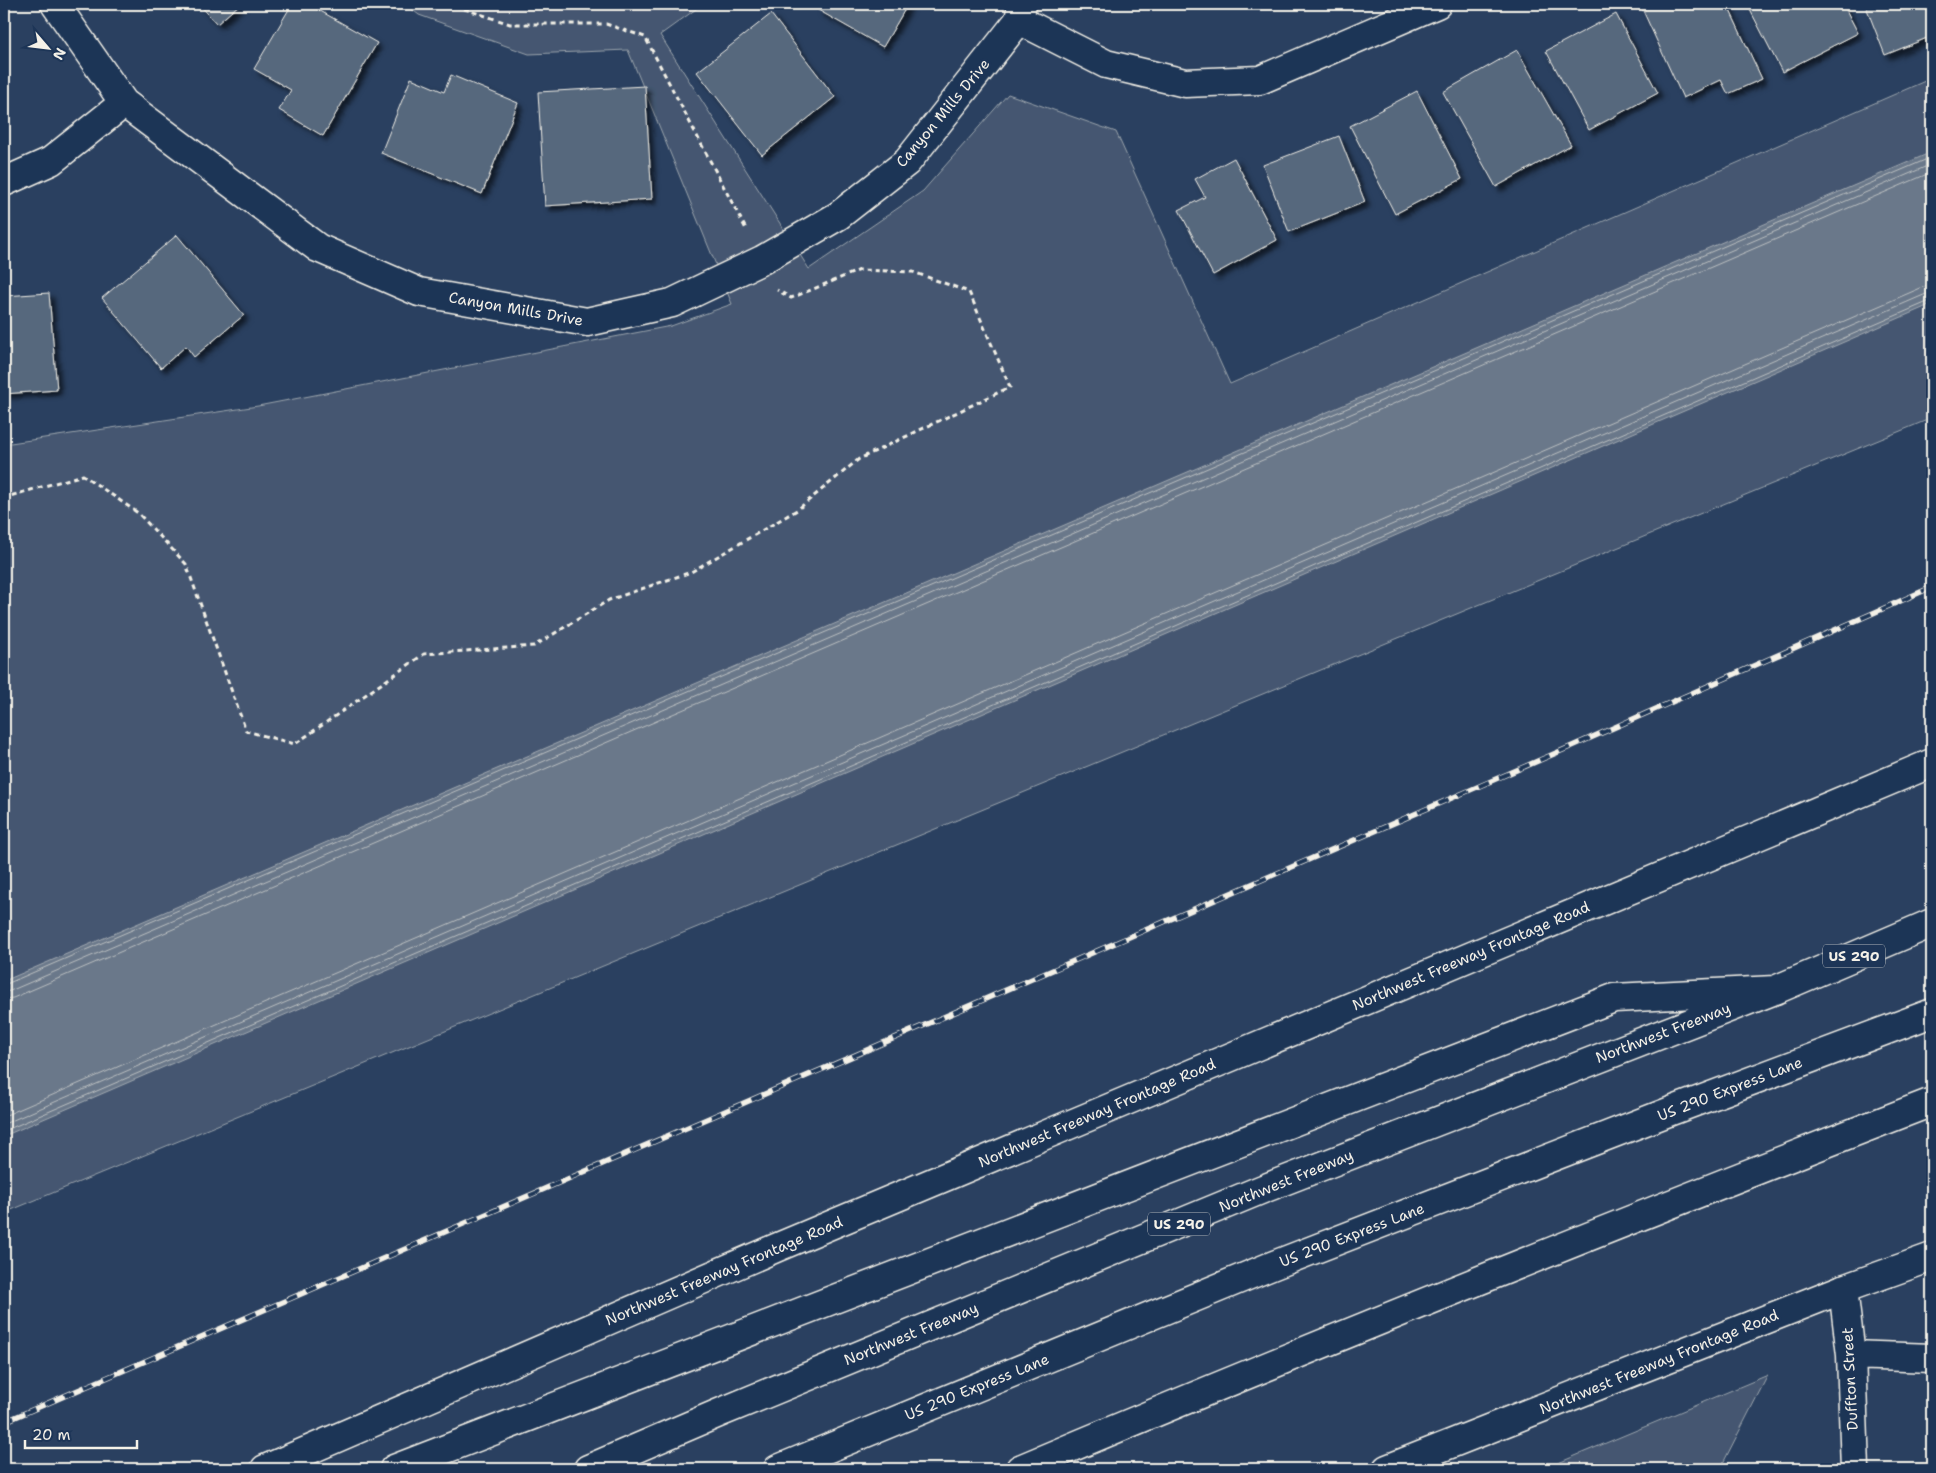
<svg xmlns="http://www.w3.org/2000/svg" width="1936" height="1473" font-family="'Shantell Sans',sans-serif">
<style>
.built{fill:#374c69}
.green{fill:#445771;stroke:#9ca4ac}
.water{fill:#6a788a;stroke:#a1a8b0}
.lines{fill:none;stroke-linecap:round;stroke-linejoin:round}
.shore{stroke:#bdc1c2;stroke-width:1}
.building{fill:#56677d;stroke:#f4f1e8;filter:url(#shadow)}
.minor-casing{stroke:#f4f1e8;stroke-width:31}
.major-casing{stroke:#f4f1e8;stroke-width:31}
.highway-casing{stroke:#f4f1e8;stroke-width:31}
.path{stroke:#f4f1e8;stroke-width:3;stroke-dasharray:5 4;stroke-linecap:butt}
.minor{stroke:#1d3557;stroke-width:28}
.major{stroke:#1d3557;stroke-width:28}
.highway{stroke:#1d3557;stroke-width:28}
.rail-casing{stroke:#f4f1e8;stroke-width:5.5}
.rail{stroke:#1d3557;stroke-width:4;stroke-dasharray:11;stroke-linecap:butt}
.labels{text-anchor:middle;stroke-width:5;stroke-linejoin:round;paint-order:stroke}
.shield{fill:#1d3557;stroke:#b4b9bc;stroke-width:1}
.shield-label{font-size:14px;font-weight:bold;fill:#f4f1e8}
.street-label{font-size:15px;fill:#f4f1e8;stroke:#1d3557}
</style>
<defs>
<filter id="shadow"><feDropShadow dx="4.5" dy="4.5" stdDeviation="2.5" flood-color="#0009"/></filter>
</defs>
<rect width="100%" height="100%" fill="#2a4060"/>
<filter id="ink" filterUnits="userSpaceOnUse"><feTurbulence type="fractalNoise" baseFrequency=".02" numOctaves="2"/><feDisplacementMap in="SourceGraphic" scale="10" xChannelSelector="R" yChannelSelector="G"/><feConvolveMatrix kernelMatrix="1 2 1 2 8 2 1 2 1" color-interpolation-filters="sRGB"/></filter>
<g filter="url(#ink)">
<path class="built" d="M 1932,1351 L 1932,1469 L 1926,1469 L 1927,1464 Z"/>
<path class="green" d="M 405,4 L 703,4 L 660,35 L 809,269 L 923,191 L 1008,94 L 1116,132 L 1230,384 L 1932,78 L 1932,418 L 4,1213 L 4,444 L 258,406 L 671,326 L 732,304 L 628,50 L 529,54 L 419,15 Z
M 1768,1375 L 1720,1469 L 1544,1469 Z"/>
<path class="water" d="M 1932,152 L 1932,304 L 4,1136 L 4,981 Z"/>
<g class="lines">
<path class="shore" d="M 4,985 L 1932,157
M 4,992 L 10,991 L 1932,164
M 4,999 L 13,998 L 1932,172
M 4,1116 L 1923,287 L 1932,286
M 4,1124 L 1926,294 L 1932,293
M 4,1131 L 1932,300"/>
</g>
<path class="building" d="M 199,4 L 240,4 L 217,24 Z
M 292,4 L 308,4 L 377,43 L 323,136 L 279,110 L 291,90 L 254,69 Z
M 821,4 L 908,4 L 883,47 L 818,10 Z
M 1640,4 L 1727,4 L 1762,79 L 1728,94 L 1721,80 L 1683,98 Z
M 1747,4 L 1843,4 L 1858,33 L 1782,72 Z
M 1865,4 L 1932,4 L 1932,36 L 1885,55 Z
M 771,14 L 835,97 L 762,155 L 697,72 Z
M 1616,14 L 1658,93 L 1589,130 L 1546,51 Z
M 1517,50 L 1571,145 L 1496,187 L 1443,92 Z
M 451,75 L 518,103 L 482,194 L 381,153 L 411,78 L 444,92 Z
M 645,86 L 652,199 L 545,206 L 538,92 Z
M 1417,91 L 1462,179 L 1395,214 L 1350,126 Z
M 1339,136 L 1365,202 L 1289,232 L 1263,165 Z
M 1234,158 L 1277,240 L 1213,275 L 1179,210 L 1205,197 L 1195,179 Z
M 177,235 L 244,315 L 194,357 L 186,346 L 161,368 L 102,298 Z
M 49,293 L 57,390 L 4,394 L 4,296 Z"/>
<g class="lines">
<g class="minor-casing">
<path id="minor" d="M 55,4 L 124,103 L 318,248 L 419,292 L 587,322 L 672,303 L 762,260 L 838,216 L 907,162 L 1019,20 L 1022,4
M 1019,20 L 1106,64 L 1185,83 L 1260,80 L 1437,4
M 4,182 L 51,161 L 124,103
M 1843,1289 L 1851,1355 L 1855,1469
M 1851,1355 L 1932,1358"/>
</g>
<g class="major-casing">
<path id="major" d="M 265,1469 L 778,1247 L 1932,763
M 1387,1469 L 1843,1289 L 1932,1257"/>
</g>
<g class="highway-casing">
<path id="highway" d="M 394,1469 L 1614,998 L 1775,990
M 588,1469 L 719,1413 L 1263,1189 L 1775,990 L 1932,923
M 778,1469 L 1274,1265 L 1671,1111 L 1932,1013
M 1020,1469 C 1322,1342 1627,1220 1932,1102"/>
</g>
<path class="path" d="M 457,4 L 459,7 L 510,24 L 606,24 L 645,37 L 747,231
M 4,500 L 10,496 L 83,475 L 138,513 L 186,564 L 246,731 L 295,744 L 424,654 L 534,646 L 609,600 L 691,572 L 797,510 L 859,459 L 1010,387 L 969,292 L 913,272 L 860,270 L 791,298 L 777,290"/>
<use href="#minor" class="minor"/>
<use href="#major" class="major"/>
<use href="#highway" class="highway"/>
<g class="rail-casing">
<path id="rail" d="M 4,1422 L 1570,747 L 1932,587"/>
</g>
<use href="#rail" class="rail"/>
</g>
</g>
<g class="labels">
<g class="shield">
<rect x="1823" y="944.5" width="62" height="23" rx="4"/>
<rect x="1148" y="1212.5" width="62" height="23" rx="4"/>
</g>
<g class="shield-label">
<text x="1854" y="961">US 290</text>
<text x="1179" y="1229">US 290</text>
</g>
<g class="street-label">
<text transform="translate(943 113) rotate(-50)" y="5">Canyon Mills Drive</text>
<text transform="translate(516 309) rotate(10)" y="5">Canyon Mills Drive</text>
<text transform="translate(1471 956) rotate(-23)" y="5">Northwest Freeway Frontage Road</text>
<text transform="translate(1663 1033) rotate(-21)" y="5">Northwest Freeway</text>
<text transform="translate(1730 1089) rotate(-21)" y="5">US 290 Express Lane</text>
<text transform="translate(1097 1113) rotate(-23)" y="5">Northwest Freeway Frontage Road</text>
<text transform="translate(1286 1181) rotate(-22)" y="5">Northwest Freeway</text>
<text transform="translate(1352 1235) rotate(-21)" y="5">US 290 Express Lane</text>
<text transform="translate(724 1271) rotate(-23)" y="5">Northwest Freeway Frontage Road</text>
<text transform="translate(911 1334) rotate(-22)" y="5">Northwest Freeway</text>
<text transform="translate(1659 1362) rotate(-22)" y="5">Northwest Freeway Frontage Road</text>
<text transform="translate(1850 1379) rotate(-93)" y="5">Duffton Street</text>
<text transform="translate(977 1387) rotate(-22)" y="5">US 290 Express Lane</text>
</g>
</g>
<rect width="1936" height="1473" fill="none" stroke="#1d3557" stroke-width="20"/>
<rect x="10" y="10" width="1916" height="1453" fill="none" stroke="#f4f1e8" stroke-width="2" filter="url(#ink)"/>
<g transform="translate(48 48) rotate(118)" stroke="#1d3557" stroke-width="4" paint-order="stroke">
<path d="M0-4L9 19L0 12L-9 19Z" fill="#f4f1e8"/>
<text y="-8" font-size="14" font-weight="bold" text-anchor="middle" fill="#f4f1e8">N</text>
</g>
<path d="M25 1440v8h112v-8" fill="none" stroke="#f4f1e8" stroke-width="2.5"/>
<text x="32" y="1440" font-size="15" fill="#f4f1e8" stroke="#1d3557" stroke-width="4" paint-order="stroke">20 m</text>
</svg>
